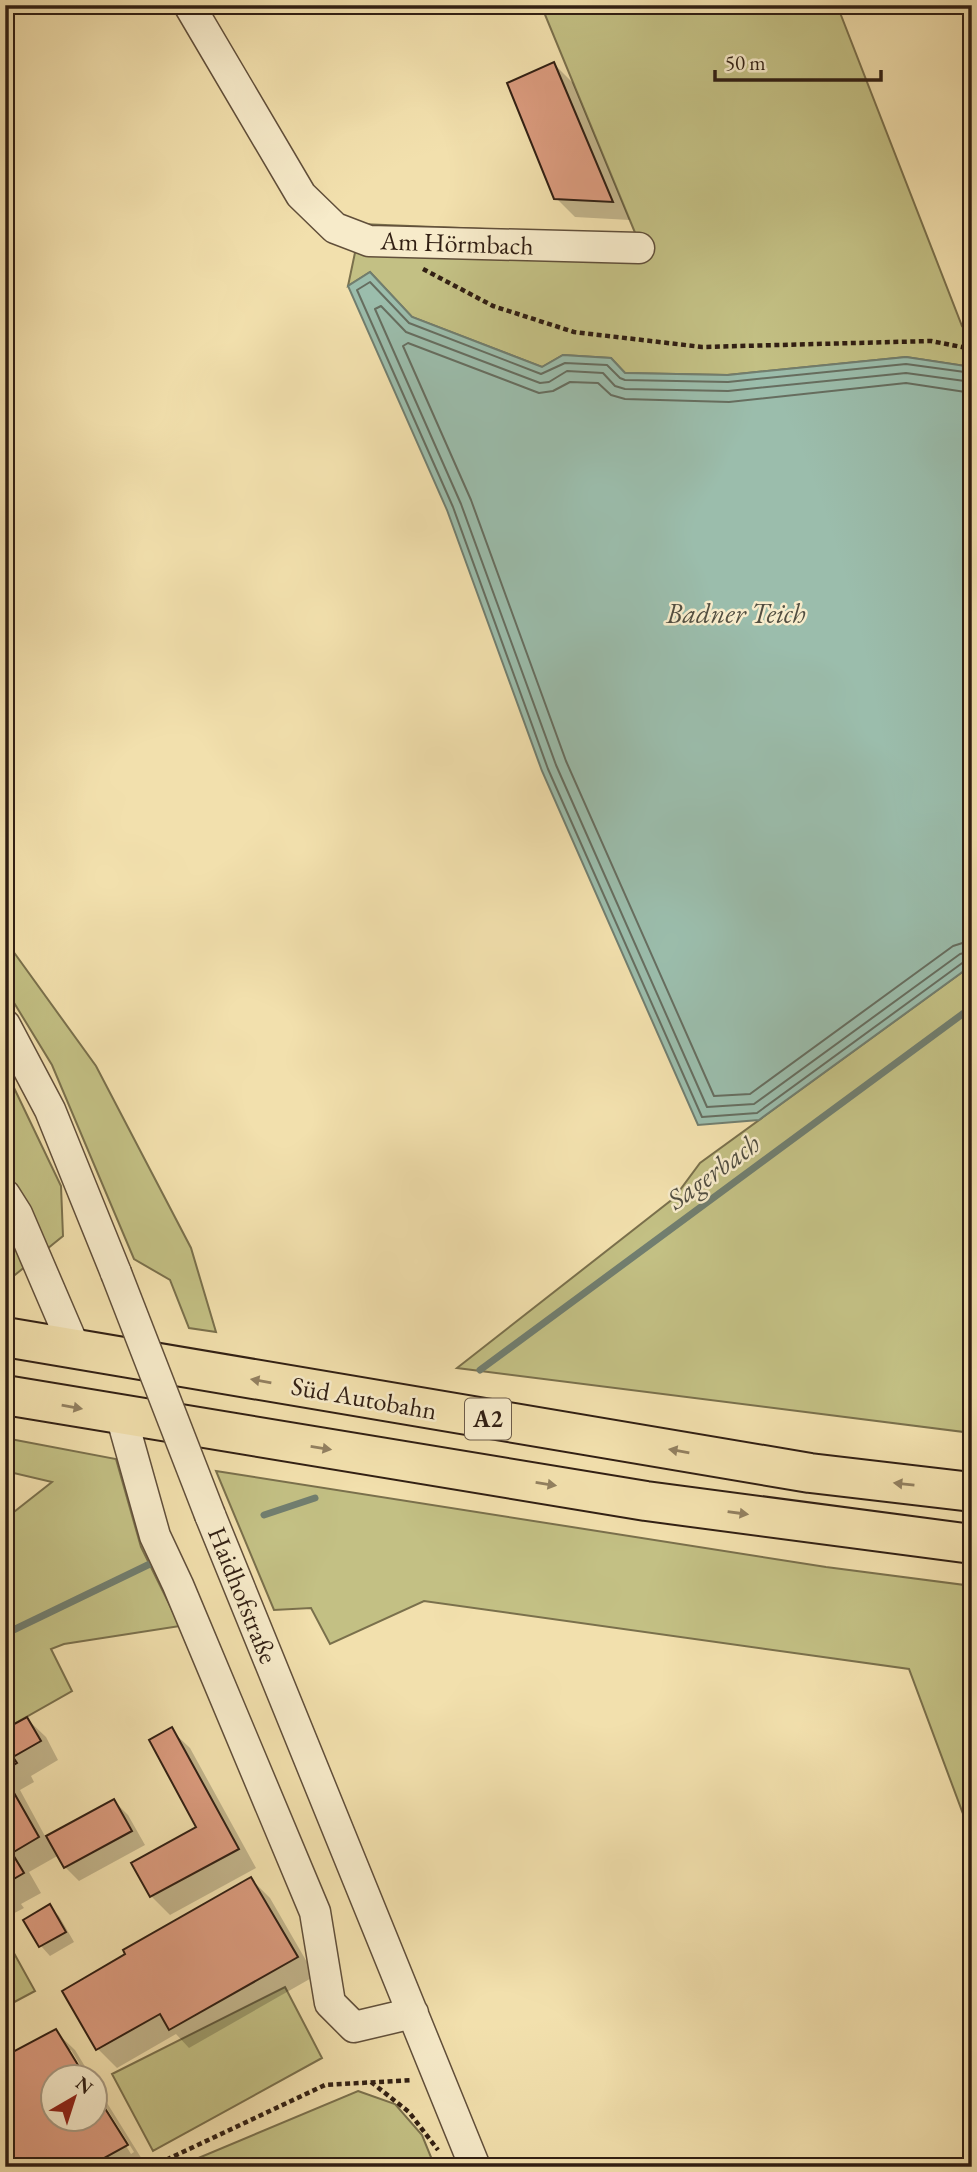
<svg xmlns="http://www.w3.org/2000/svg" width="977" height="2172" font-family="'EB Garamond',serif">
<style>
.green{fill:#c3c084;stroke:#7a704c;stroke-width:2}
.water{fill:#9bbdac;stroke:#717e6f;stroke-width:2}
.shadow{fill:#0003}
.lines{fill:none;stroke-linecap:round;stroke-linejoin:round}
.shore{stroke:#666e60;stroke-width:2}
.stream{stroke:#717e6f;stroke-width:7}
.building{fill:#db9b7e;stroke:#311f13;stroke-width:2}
.minor-casing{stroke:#614f3a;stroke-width:33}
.highway-casing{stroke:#311f13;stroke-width:42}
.path{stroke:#311f13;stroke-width:4.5;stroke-dasharray:5 3.5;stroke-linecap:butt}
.minor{stroke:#f7ebca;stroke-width:30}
.highway{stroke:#f2e0ad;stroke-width:38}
.minor-bridge-casing{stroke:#614f3a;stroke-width:33;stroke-linecap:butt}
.minor-bridge{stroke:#f7ebca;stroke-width:30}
.oneway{fill:#928060}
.labels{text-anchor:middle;stroke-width:5;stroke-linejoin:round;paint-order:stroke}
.shield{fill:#f7ebca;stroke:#6c5c4a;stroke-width:2}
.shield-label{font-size:24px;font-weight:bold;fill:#311f13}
.street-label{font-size:26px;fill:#311f13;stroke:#f7ebca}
.water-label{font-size:28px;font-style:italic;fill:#514e41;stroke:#f7ebca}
</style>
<rect width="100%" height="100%" fill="#f2e0ad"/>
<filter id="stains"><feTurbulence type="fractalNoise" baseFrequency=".00286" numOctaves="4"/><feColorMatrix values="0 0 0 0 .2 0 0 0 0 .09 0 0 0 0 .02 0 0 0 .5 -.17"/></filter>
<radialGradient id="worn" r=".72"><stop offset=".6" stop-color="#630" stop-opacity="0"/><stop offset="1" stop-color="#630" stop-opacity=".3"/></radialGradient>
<path class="green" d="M 541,5 L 837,5 L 962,326 L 972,339 L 972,367 L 906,357 L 727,375 L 625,373 L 611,358 L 563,355 L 542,367 L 412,317 L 370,272 L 348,286 L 361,224 L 636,235 Z
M 5,940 L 96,1066 L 191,1248 L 216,1332 L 189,1328 L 170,1280 L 134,1259 L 52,1065 L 5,988 Z
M 972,965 L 972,1433 L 457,1368 L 674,1198 L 700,1163 Z
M 5,1069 L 61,1186 L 63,1236 L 5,1283 Z
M 5,1438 L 116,1459 L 141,1547 L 180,1626 L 64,1644 L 51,1649 L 72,1691 L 5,1729 L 5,1519 L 52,1482 L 5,1471 Z
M 216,1471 L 826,1567 L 972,1586 L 972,1838 L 909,1669 L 424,1601 L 330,1644 L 311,1608 L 274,1610 Z
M 5,1937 L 35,1991 L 5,2007 Z
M 285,1987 L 322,2058 L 153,2151 L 112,2074 Z
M 358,2091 L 395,2104 L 422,2135 L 435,2167 L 177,2167 Z"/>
<path class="water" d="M 370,272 L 412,317 L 542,367 L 563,355 L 611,358 L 625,373 L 728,375 L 906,357 L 972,367 L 972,965 L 759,1120 L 698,1125 L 542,771 L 447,510 L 348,286 Z"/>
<path class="shadow" d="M 554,64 L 573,83 L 630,220 L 575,217 L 556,198 Z
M 27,1719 L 46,1737 L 58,1760 L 31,1776 L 34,1782 L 20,1790 L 46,1838 L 114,1801 L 128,1815 L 145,1845 L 79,1881 L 65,1867 L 59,1855 L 29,1872 L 41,1893 L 21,1904 L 24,1908 L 5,1918 L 5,1731 Z
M 171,1730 L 190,1748 L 256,1868 L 170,1915 L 151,1896 L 199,1828 Z
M 251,1879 L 270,1898 L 315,1976 L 189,2048 L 176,2034 L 117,2068 L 98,2049 L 65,1991 Z
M 50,1907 L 59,1916 L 74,1942 L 50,1956 L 41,1946 L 26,1921 Z
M 56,2032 L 75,2050 L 92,2078 L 88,2078 L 71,2050 L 67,2050 L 52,2078 L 52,2120 L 94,2120 L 94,2094 L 131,2154 L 134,2152 L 94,2088 L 94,2082 L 145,2164 L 141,2167 L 5,2167 Z"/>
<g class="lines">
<path class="shore" d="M 972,373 L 906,364 L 728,382 L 625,380 L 620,378 L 607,365 L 565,363 L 541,374 L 409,323 L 370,282 L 357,290 L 453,507 L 548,769 L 702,1117 L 757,1113 L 965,961 L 972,960
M 972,382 L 906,373 L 728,391 L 625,389 L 615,386 L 603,373 L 567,371 L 549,382 L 540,383 L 406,332 L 381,306 L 375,309 L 461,504 L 556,765 L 707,1107 L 754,1104 L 960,954 L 972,951
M 972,393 L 906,383 L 729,402 L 625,399 L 611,395 L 598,383 L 570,382 L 553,391 L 539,393 L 408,343 L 403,346 L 471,500 L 566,761 L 714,1096 L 750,1094 L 953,946 L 972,940"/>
<path class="stream" d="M 480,1370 L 972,1007
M 264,1515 L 315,1498
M 5,1634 L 154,1562"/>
</g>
<path class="building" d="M 554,62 L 613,202 L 554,199 L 507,83 Z
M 27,1717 L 41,1741 L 13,1757 L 17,1763 L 5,1770 L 5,1729 Z
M 172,1727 L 239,1849 L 150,1897 L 131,1863 L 196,1827 L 149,1740 Z
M 5,1777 L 39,1837 L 12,1853 L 24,1873 L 5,1884 Z
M 114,1799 L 132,1831 L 64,1868 L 46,1836 Z
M 251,1877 L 298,1957 L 169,2030 L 160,2014 L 96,2050 L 62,1991 L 125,1954 L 123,1950 Z
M 50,1904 L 66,1932 L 39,1947 L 23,1920 Z
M 56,2029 L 86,2078 L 52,2078 L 52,2120 L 94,2120 L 94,2091 L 128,2145 L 88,2167 L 5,2167 L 5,2056 Z"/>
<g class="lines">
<g class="minor-casing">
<path id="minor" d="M 189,5 L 301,195 L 335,228 L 369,241 L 639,248
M 5,1025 L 50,1110 L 116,1273
M 5,1195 L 17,1214 L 75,1349
M 121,1415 L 155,1536 L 178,1585 L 315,1912 L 330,2003 L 354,2027 L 413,2013
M 210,1515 L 475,2167"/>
</g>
<g class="highway-casing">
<path id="highway" d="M 5,1337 L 810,1473 L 972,1492
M 5,1395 L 646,1501 L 972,1544"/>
</g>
<path class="path" d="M 423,269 L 493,306 L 574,332 L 702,347 L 931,341 L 972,349
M 371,2082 L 409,2112 L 438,2150
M 151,2167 L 325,2085 L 413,2080"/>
<use href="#minor" class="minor"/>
<use href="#highway" class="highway"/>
<g class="minor-bridge-casing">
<path id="minor-bridge" d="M 116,1273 L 210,1515"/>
</g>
<use href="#minor-bridge" class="minor-bridge"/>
</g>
<defs><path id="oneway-solid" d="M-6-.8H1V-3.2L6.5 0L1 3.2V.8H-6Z" transform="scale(1.75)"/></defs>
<g class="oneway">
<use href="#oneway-solid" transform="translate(261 1381) rotate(-170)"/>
<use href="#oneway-solid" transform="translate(72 1407) rotate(10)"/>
<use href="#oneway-solid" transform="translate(321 1448) rotate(9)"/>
<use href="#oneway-solid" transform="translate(679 1451) rotate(-170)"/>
<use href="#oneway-solid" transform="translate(546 1484) rotate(9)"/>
<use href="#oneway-solid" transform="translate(904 1484) rotate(-174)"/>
<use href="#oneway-solid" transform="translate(738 1513) rotate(8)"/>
</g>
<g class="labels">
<rect class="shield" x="465" y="1398.5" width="46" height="41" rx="5"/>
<g class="shield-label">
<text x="488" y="1427">A2</text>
</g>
<g class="street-label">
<text transform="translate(457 243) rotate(2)" y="9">Am Hörmbach</text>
<text transform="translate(364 1398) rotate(10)" y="9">Süd Autobahn</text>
<text transform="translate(243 1595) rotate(68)" y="9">Haidhofstraße</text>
</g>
<g class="water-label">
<text x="736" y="623">Badner Teich</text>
<text transform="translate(713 1171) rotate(-36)" y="10">Sagerbach</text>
</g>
</g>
<rect width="977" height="2172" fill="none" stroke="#f2e0ad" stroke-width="28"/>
<rect x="7" y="7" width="963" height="2158" fill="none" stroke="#311f13" stroke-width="3.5"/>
<rect x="14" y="14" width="949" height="2144" fill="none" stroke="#311f13" stroke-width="2"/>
<g transform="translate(74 2098) rotate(39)"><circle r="33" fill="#f7ebca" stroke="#a89981" stroke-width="2"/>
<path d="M0-5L12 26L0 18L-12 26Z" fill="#8f2418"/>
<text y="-10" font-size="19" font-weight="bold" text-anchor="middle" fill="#311f13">N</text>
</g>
<path d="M715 70v10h166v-10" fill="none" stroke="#311f13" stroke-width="3.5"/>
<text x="725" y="70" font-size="21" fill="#311f13" stroke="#f7ebca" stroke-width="5" paint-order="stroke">50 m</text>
<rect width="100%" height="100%" filter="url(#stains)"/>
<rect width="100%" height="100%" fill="url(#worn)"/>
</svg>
